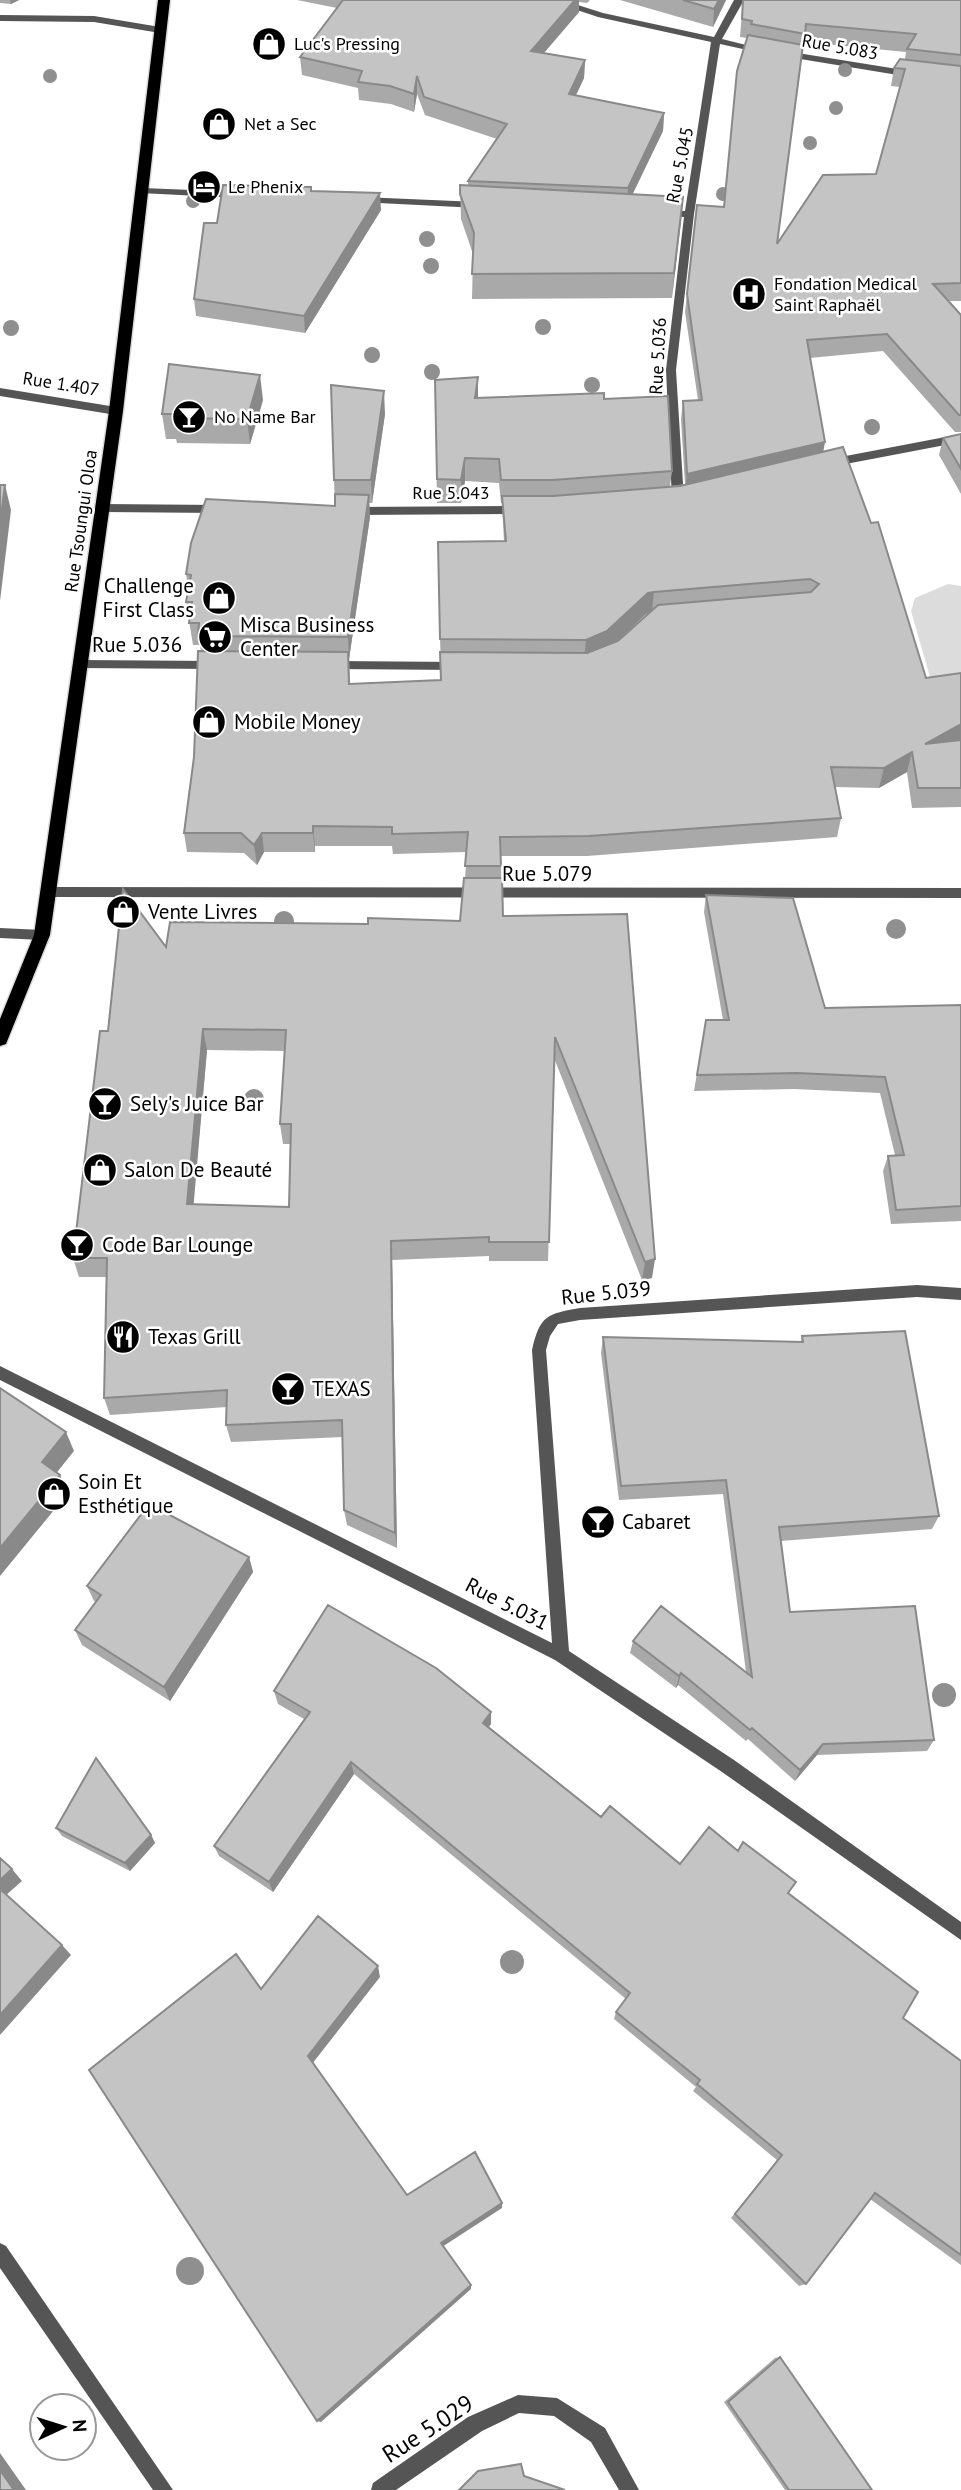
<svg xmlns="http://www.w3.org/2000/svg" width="961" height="2490" font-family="'PT Sans',sans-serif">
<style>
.green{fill:#dcdcdc}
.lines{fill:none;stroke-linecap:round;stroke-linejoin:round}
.primary-casing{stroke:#dbdbdb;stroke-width:3}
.street{fill:#555;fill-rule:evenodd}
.primary{fill:#000;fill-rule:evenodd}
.tree{fill:#8f8f8f}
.wall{fill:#a9a9a9;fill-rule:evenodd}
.shaded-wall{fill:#898989}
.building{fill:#c4c4c4;stroke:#898989;stroke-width:2;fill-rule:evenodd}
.labels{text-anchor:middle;stroke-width:5;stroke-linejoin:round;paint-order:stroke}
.far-poi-label{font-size:18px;fill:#000;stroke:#fff;text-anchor:start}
.far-street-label{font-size:18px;fill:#000;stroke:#fff}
.poi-label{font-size:21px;fill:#000;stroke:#fff;text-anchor:start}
.street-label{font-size:21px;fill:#000;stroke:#fff}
.near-street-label{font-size:24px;fill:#000;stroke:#fff}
</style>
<rect width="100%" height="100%" fill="#fff"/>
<path class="green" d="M 948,584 L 961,586 L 961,692 L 934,691 L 911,611 L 915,598 Z"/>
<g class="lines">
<g class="primary-casing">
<path id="primary" d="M 158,0 L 170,0 L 123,411 L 50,935 L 8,1039 L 6,1044 L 0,1046 L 0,1019 L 34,935 L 109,411 Z"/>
</g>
<path class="street" d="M 547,0 L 562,0 L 603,13 L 714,37 L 734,0 L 744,0 L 722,39 L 766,50 L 761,53 L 720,44 L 694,214 L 676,370 L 684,500 L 678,504 L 672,500 L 666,370 L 684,217 L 662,216 L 657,213 L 662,210 L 685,211 L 711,42 L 598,17 Z
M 0,15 L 94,16 L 160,27 L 165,30 L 160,33 L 94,22 L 0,21 Z
M 785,51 L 910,71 L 915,74 L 910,77 L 782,56 L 782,52 Z
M 143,188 L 240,192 L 245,195 L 240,198 L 140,193 L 140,189 Z
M 362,197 L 478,202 L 483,205 L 478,208 L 359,202 L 359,198 Z
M 0,388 L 116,407 L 121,411 L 116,415 L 0,396 Z
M 961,434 L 961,442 L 830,467 L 825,463 L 830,459 Z
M 102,504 L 220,505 L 226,509 L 220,513 L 102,512 L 96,508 Z
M 521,506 L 527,510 L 521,514 L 352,515 L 346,511 L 352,507 Z
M 79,660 L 214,661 L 220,665 L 214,669 L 79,668 L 73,664 Z
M 333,661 L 459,662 L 465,666 L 459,670 L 333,669 L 327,665 Z
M 48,887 L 961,888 L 961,898 L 48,897 L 42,892 Z
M 0,928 L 42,930 L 48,935 L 42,940 L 0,938 Z
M 917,1285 L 961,1288 L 961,1300 L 917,1297 L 580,1320 L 558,1324 L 550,1336 L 546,1350 L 569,1651 L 734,1760 L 961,1922 L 961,1940 L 722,1772 L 555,1660 L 0,1380 L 0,1366 L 552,1643 L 532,1350 C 540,1315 547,1314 580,1308 Z
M 0,2243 L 6,2246 L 173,2490 L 153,2490 L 0,2268 Z
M 518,2395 L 557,2398 L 605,2428 L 639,2490 L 619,2490 L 591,2442 L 554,2416 L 519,2413 L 482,2431 L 396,2490 L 371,2490 L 373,2483 L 468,2417 Z"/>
<use href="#primary" class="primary"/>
</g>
<g class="tree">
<circle cx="845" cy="70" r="7"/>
<circle cx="50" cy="76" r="7"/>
<circle cx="836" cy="108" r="7"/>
<circle cx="810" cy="143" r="7"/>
<circle cx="723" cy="194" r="7"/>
<circle cx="193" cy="201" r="7"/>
<circle cx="427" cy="239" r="8"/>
<circle cx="431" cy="266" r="8"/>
<circle cx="543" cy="327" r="8"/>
<circle cx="11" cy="328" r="8"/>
<circle cx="372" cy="355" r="8"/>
<circle cx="432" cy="372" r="8"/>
<circle cx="592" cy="385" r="8"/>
<circle cx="872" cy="427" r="8"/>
<circle cx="284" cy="921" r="10"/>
<circle cx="896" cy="929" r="10"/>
<circle cx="254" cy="1099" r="10"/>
<circle cx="944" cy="1695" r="12"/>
<circle cx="512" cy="1962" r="12"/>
<circle cx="190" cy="2271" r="14"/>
</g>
<path class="wall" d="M 0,0 L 19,0 L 11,4 L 0,3 Z
M 297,0 L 590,0 L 587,3 L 579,2 L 579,12 L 544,53 L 585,60 L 584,78 L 576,95 L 664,113 L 663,131 L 632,194 L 683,197 L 672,298 L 472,299 L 473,254 L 461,219 L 460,185 L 468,186 L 468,181 L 497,139 L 425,115 L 417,94 L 414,112 L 391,104 L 359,100 L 358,88 L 302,75 L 300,57 L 337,8 Z
M 620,0 L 726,0 L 713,27 Z
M 743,0 L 961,0 L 961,301 L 949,301 L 961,315 L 961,432 L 955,432 L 883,351 L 810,358 L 823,452 L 926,678 L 961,673 L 961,807 L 912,808 L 907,772 L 879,788 L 835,787 L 841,818 L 837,837 L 587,856 L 501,856 L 503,916 L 627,914 L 652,1278 L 642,1280 L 554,1058 L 548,1261 L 489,1261 L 489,1256 L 392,1260 L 397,1548 L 347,1525 L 344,1510 L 343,1437 L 231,1442 L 226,1425 L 227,1407 L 110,1415 L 104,1398 L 106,1277 L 79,1277 L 73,1258 L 108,1031 L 166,947 L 368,924 L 460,921 L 465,878 L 467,852 L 393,854 L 392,846 L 315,846 L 315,852 L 264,852 L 257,865 L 244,853 L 187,852 L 184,833 L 194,757 L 201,651 L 200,645 L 193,645 L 186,602 L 188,587 L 186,574 L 335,506 L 334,480 L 385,414 L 372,503 L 369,503 L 370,517 L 349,659 L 350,684 L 441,680 L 438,542 L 504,541 L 502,503 L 501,503 L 499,483 L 465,481 L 461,503 L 437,503 L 435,380 L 478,377 L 478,397 L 604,399 L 672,471 L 670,486 L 685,484 L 681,419 L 683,401 L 698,400 L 685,312 L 697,205 L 724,207 L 747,38 L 740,37 ZM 804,42 L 906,52 L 905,59 L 894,68 L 891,86 L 900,87 L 876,174 L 777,244 ZM 649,613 L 618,641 L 616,642 L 646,614 ZM 207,1050 L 285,1051 L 280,1124 L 283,1144 L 291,1144 L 289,1207 L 193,1204 Z
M 311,191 L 381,210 L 305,333 L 196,316 L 194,299 L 217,223 Z
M 263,400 L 250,444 L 177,443 L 176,439 L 166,439 L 162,414 Z
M 961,434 L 961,494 L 939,455 L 943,438 Z
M 706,895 L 825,1008 L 961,1005 L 961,1221 L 891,1224 L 883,1171 L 888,1156 L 895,1155 L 880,1093 L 794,1089 L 694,1091 L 706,1020 L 723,1020 L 704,912 Z
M 802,1336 L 939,1516 L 932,1529 L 781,1541 L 790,1612 L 934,1740 L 927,1751 L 817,1755 L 795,1781 L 748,1739 L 746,1741 L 678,1685 L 676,1688 L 630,1653 L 633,1641 L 746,1672 L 723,1494 L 619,1500 L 601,1353 L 603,1337 L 801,1342 Z
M 249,1557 L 253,1572 L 170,1701 L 82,1645 L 75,1630 L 96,1602 L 94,1601 L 87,1586 Z
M 274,1691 L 491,1724 L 489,1727 L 601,1817 L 680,1864 L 789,1894 L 903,2018 L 961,2061 L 961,2265 L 870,2199 L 806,2284 L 799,2286 L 731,2218 L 777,2160 L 693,2091 L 696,2087 L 614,2019 L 616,2012 L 626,1999 L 354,1774 L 273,1892 L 219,1856 L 214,1846 L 304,1719 L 278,1704 Z
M 56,1828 L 151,1835 L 155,1843 L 130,1871 L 62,1836 Z
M 780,2357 L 872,2490 L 785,2490 L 724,2402 L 775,2358 Z"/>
<path class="shaded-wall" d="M 10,0 L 19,0 L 11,4 Z
M 575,0 L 579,0 L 579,12 L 530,69 L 531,51 Z
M 719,0 L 726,0 L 713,27 L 714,9 Z
M 585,60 L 584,78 L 568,112 L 569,94 Z
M 417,76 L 417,94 L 414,112 L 414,94 Z
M 664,113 L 663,131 L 627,206 L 628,188 Z
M 380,193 L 381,210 L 305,333 L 304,316 Z
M 683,197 L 681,221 L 672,298 L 674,273 Z
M 260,375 L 263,400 L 250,444 L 247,419 Z
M 478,377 L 478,401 L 475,398 Z
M 384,391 L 385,414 L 372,503 L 371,480 Z
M 825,442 L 822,459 L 685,492 L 687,474 Z
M 465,458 L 465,481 L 461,503 L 461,480 Z
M 5,485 L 11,510 L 0,601 L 0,524 Z
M 369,495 L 370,517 L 349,659 L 348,637 Z
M 654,592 L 652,612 L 646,614 L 606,652 L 584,660 L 586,640 L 648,593 Z
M 961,724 L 961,741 L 925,744 Z
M 912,752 L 907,772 L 879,788 L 884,768 Z
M 313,826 L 315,846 L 315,852 L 313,833 Z
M 262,833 L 264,852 L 257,865 L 254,845 Z
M 203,1029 L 207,1050 L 192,1223 L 187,1204 Z
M 391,1241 L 392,1260 L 397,1548 L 395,1533 Z
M 655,1259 L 652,1278 L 642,1280 L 645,1262 Z
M 66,1432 L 74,1451 L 50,1481 L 42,1462 Z
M 60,1475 L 68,1493 L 0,1576 L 0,1548 Z
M 249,1557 L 253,1572 L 170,1701 L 164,1687 Z
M 681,1673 L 678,1685 L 676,1688 L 679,1676 Z
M 491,1712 L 491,1724 L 483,1734 L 483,1723 Z
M 823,1744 L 817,1755 L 795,1781 L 800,1770 Z
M 351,1762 L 354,1774 L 273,1892 L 269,1882 Z
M 151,1835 L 155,1843 L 130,1871 L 125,1863 Z
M 12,1869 L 22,1881 L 5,1896 L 0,1890 L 0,1880 Z
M 62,1945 L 71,1955 L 0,2035 L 0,2015 Z
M 378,1966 L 380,1977 L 312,2064 L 308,2056 Z
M 502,2203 L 502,2208 L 442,2247 L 441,2243 Z
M 471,2285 L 471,2289 L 321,2422 L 317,2421 Z
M 0,2453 L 26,2490 L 14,2490 L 0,2470 Z"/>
<path class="building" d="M 343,0 L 575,0 L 531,51 L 585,60 L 569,94 L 664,113 L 628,188 L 468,181 L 507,124 L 424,97 L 417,76 L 414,94 L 390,86 L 358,82 L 362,71 L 300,57 Z
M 683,0 L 719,0 L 714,9 Z
M 743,0 L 961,0 L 961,55 L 907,49 L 916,34 L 806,24 L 805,34 L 751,24 L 752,21 L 742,19 Z
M 748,35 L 803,45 L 777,244 L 823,175 L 876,174 L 905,69 L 894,68 L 900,59 L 961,66 L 961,283 L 933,284 L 961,315 L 961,415 L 959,415 L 887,334 L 807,340 L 825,442 L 687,474 L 683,401 L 702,400 L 687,294 L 697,205 L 724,207 L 737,71 Z
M 223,185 L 311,187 L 311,191 L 380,193 L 304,316 L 194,299 L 204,223 L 217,223 Z
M 460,185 L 683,197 L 674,273 L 472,274 L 474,233 L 460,194 Z
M 169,364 L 260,375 L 247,419 L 173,418 L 173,414 L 162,414 Z
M 478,377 L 475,398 L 604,393 L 604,399 L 668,396 L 672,471 L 553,480 L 501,480 L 499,459 L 465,458 L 461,480 L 437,479 L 435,380 Z
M 331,385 L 384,391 L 371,480 L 334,480 Z
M 961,434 L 961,469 L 943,438 Z
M 843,447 L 871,523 L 878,522 L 926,678 L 961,673 L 961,724 L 925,744 L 961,740 L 961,788 L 918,788 L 912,752 L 884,768 L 831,767 L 841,818 L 589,836 L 500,837 L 501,866 L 465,866 L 468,832 L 392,834 L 392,827 L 313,826 L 313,833 L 262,833 L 254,845 L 241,833 L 184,833 L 194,757 L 198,651 L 348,652 L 349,684 L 441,680 L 440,652 L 587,653 L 618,641 L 658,605 L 811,592 L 819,584 L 810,579 L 654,592 L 648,593 L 607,631 L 586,640 L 440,639 L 438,542 L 506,541 L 502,496 L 553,496 L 680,486 Z
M 0,485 L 5,485 L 0,524 Z
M 335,494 L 369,495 L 348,637 L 198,636 L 199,623 L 189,623 L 192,602 L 186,602 L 191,575 L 186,574 L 191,543 L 206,499 L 335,506 Z
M 464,878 L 502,878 L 503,916 L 627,914 L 655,1259 L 645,1262 L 555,1037 L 549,1242 L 489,1242 L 489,1237 L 391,1241 L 395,1533 L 344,1510 L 342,1420 L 226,1425 L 227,1390 L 104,1398 L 107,1258 L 73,1258 L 100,1031 L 108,1031 L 123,889 L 166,947 L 170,922 L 368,924 L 368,918 L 460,921 ZM 203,1029 L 286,1030 L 280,1124 L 291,1124 L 289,1207 L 187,1204 Z
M 706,895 L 793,898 L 825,1008 L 961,1005 L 961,1206 L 896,1210 L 888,1156 L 904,1155 L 885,1077 L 797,1073 L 697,1075 L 706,1020 L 729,1020 Z
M 905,1331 L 939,1516 L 779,1527 L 790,1612 L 915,1606 L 934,1740 L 823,1744 L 800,1770 L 752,1728 L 750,1730 L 681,1673 L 679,1676 L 633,1641 L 661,1606 L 752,1677 L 726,1480 L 621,1486 L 603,1337 L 803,1342 L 802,1336 Z
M 0,1388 L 66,1432 L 42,1462 L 60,1475 L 0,1548 Z
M 149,1504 L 249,1557 L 164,1687 L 75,1630 L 101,1595 L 87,1586 Z
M 328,1605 L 436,1668 L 491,1712 L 483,1723 L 601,1817 L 610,1806 L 680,1864 L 709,1827 L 738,1851 L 743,1842 L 796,1882 L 788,1893 L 918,1992 L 903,2018 L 961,2061 L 961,2255 L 875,2193 L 806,2284 L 735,2214 L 782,2155 L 697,2084 L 700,2080 L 616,2012 L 630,1993 L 351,1762 L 269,1882 L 214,1846 L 310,1712 L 274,1691 Z
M 96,1758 L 151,1835 L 125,1863 L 56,1828 Z
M 0,1858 L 12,1869 L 0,1880 Z
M 0,1889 L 62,1945 L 0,2015 Z
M 318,1916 L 378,1966 L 308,2056 L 407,2195 L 475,2152 L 502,2203 L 441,2243 L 471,2285 L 317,2421 L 89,2070 L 236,1954 L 261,1989 Z
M 780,2357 L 872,2490 L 789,2490 L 728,2402 Z
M 521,2464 L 524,2476 L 565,2490 L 459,2490 L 478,2471 Z
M 0,2470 L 14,2490 L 0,2490 Z"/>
<defs>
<g id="shop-disc" transform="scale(1.75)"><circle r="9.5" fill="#000" stroke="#fff"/><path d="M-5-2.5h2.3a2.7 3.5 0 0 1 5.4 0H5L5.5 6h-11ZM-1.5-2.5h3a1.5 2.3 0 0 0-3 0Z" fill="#fff"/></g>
<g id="hotel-disc" transform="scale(1.75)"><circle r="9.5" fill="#000" stroke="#fff"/><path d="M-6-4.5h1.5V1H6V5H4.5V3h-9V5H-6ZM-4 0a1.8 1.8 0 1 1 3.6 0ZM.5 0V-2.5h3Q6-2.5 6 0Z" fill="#fff"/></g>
<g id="hospital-disc" transform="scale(1.75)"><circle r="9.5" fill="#000" stroke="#fff"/><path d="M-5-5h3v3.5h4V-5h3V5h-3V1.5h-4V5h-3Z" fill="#fff"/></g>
<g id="bar-disc" transform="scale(1.75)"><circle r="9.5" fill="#000" stroke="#fff"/><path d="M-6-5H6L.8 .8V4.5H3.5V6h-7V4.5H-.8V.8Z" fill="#fff"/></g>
<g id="supermarket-disc" transform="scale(1.75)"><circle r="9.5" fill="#000" stroke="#fff"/><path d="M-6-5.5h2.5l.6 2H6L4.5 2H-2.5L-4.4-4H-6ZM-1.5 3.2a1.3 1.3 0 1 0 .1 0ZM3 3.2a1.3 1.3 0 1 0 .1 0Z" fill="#fff"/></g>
<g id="restaurant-disc" transform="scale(1.75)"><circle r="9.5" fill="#000" stroke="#fff"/><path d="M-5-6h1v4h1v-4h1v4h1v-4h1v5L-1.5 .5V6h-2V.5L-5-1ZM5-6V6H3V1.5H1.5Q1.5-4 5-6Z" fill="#fff"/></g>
</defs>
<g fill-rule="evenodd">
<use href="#shop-disc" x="269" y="44"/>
<use href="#shop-disc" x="219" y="124"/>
<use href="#hotel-disc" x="204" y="187"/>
<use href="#hospital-disc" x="749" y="294"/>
<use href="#bar-disc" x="189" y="417"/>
<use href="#shop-disc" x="219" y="598"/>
<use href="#supermarket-disc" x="215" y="637"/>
<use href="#shop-disc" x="209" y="722"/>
<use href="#shop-disc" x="123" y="912"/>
<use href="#bar-disc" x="105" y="1104"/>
<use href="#shop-disc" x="100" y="1170"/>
<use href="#bar-disc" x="77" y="1245"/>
<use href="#restaurant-disc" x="123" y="1337"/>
<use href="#bar-disc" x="288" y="1389"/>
<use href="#shop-disc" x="54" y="1494"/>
<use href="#bar-disc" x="598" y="1522"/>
</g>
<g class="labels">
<g class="far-poi-label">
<text x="294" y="50">Luc's Pressing</text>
<text x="244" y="130">Net a Sec</text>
<text x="228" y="193">Le Phenix</text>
<text x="774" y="290">Fondation Medical<tspan x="774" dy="21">Saint Raphaël</tspan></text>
<text x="214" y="423">No Name Bar</text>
</g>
<g class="far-street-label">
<text transform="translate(840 47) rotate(10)" y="6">Rue 5.083</text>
<text transform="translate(680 165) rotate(-79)" y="6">Rue 5.045</text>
<text transform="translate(658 356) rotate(-87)" y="6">Rue 5.036</text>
<text transform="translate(61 384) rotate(9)" y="6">Rue 1.407</text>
<text x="451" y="499">Rue 5.043</text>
<text transform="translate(81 521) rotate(-82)" y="6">Rue Tsoungui Oloa</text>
</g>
<g class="poi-label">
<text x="194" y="593" text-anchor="end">Challenge<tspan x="194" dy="24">First Class</tspan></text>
<text x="240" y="632">Misca Business<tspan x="240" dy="24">Center</tspan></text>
<text x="234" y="729">Mobile Money</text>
<text x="148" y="919">Vente Livres</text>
<text x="130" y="1111">Sely's Juice Bar</text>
<text x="124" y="1177">Salon De Beauté</text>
<text x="102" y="1252">Code Bar Lounge</text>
<text x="148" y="1344">Texas Grill</text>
<text x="312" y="1396">TEXAS</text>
<text x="78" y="1489">Soin Et<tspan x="78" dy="24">Esthétique</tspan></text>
<text x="622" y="1529">Cabaret</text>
</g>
<g class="street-label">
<text x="137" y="652">Rue 5.036</text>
<text x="547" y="881">Rue 5.079</text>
<text transform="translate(606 1293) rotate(-6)" y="7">Rue 5.039</text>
<text transform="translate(507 1604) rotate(27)" y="7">Rue 5.031</text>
</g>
<g class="near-street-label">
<text transform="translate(428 2429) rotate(-33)" y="8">Rue 5.029</text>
</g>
</g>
<g transform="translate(63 2427) rotate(86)"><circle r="33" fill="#ffffff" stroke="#999999" stroke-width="2"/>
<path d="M0-5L12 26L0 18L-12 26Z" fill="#000000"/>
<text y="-10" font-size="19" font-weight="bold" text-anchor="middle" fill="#000000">N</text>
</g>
</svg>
